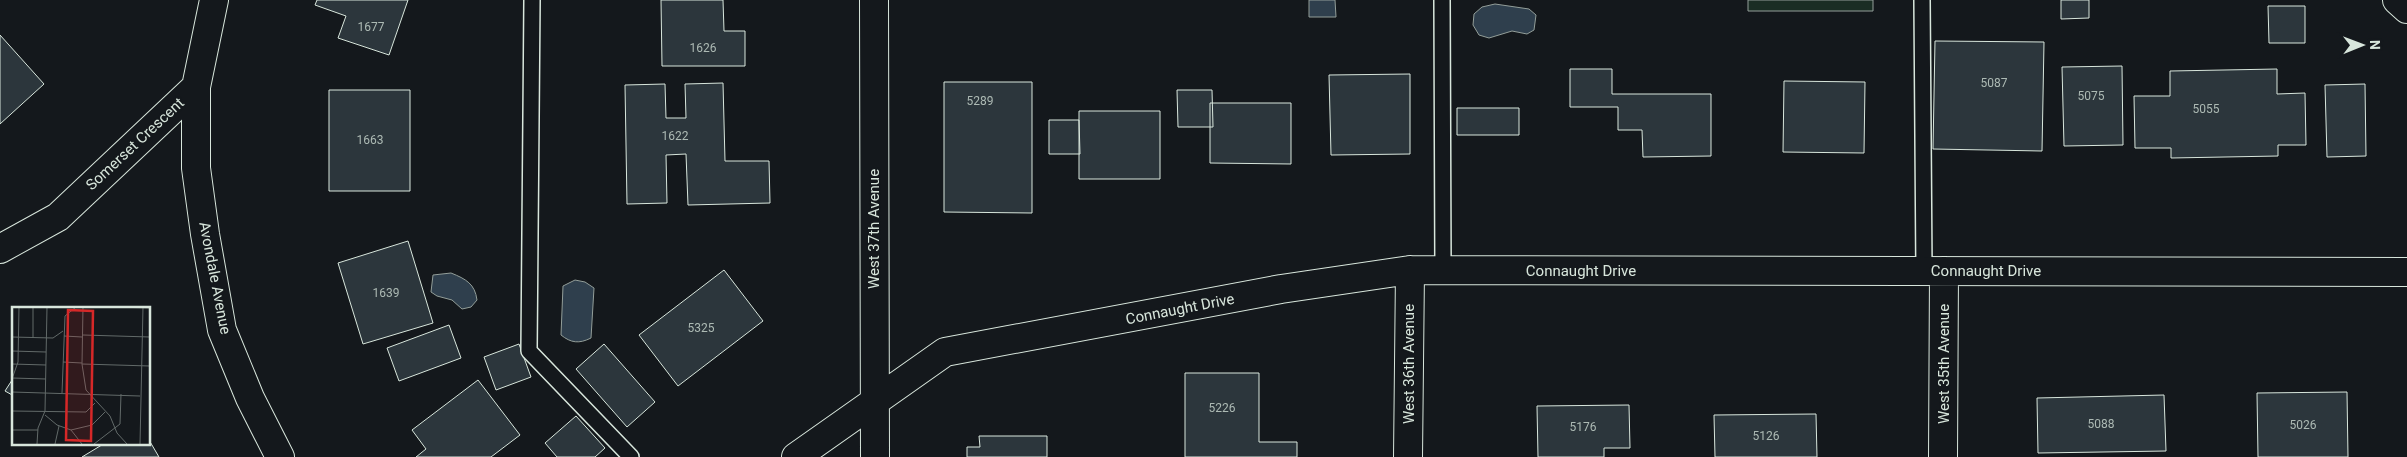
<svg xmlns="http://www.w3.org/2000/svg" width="2407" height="457" font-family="Roboto,sans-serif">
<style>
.green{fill:#1a2d24;stroke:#939e99}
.water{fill:#2f3f4d;stroke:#939e99}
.building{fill:#2c363c;stroke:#d8e6dc}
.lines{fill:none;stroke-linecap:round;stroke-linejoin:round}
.lane-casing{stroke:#d8e6dc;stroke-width:18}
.street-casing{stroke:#d8e6dc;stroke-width:30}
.lane{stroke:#14181c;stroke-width:15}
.street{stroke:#14181c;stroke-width:28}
.labels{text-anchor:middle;stroke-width:4;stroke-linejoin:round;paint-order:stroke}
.number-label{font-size:12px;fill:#adbab4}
.street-label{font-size:15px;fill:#d8e6dc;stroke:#14181c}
.inset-road{fill:none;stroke:#626a69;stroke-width:1}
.view{fill:#d62828;fill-opacity:0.15;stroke:#d62828;stroke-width:2.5}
.inset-edge{fill:none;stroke:#d8e6dc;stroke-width:2.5}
</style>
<rect width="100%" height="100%" fill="#14181c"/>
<path class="green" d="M 1748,0 L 1873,0 L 1873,11 L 1748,11 Z"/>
<path class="water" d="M 1309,0 L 1335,0 L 1336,17 L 1309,17 Z
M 1495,4 L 1529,9 L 1536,15 L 1534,30 L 1527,34 L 1512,31 L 1489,38 L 1479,35 L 1473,25 L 1474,14 L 1482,7 Z
M 451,273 C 466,279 475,284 477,300 L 471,307 L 462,309 L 452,300 L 437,296 L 431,292 L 433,275 Z
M 575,280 L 585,282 L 594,288 L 591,338 C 579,344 571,343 561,335 L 563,286 Z"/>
<path class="building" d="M 317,0 L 408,0 L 389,55 L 338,38 L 346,16 L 315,5 Z
M 661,0 L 723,0 L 724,31 L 745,31 L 745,66 L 662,66 Z
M 2061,0 L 2089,0 L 2089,18 L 2061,19 Z
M 2268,6 L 2305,6 L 2305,43 L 2269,43 Z
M 0,35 L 44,84 L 0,124 Z
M 1935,41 L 2044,42 L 2042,151 L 1933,149 Z
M 2122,66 L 2123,145 L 2064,146 L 2062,67 Z
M 1570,69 L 1612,69 L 1612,94 L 1711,94 L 1711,156 L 1643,157 L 1642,130 L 1618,130 L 1618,107 L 1570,107 Z
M 2277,69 L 2277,94 L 2305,93 L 2306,145 L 2278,145 L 2278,156 L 2171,158 L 2171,148 L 2135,148 L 2134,96 L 2170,96 L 2170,71 Z
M 1410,74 L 1410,154 L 1331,155 L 1329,75 Z
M 1784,81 L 1865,82 L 1864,153 L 1783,152 Z
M 944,82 L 1032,82 L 1032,213 L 944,212 Z
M 723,83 L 725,161 L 769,161 L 770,203 L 688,205 L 686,154 L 666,155 L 667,203 L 627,204 L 625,85 L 665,84 L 666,118 L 686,118 L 685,84 Z
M 2365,84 L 2366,156 L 2327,157 L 2325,85 Z
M 329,90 L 410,90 L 410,191 L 329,191 Z
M 1177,90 L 1212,90 L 1213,127 L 1178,127 Z
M 1210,103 L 1291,103 L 1291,164 L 1210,163 Z
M 1457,108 L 1519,108 L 1519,135 L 1457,135 Z
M 1079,111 L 1160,111 L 1160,179 L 1079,179 Z
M 1049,120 L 1079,120 L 1080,154 L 1049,154 Z
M 408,241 L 433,323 L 363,344 L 338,263 Z
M 724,270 L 763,321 L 678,386 L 639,335 Z
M 449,325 L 461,358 L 399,381 L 387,348 Z
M 519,344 L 531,377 L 496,390 L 484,357 Z
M 604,344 L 655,402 L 627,427 L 576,369 Z
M 1185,373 L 1259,373 L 1259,442 L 1297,442 L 1297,457 L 1185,457 Z
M 14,377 L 14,396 L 5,391 Z
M 478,380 L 520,435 L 491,457 L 416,457 L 426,449 L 412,430 Z
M 2347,392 L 2348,457 L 2258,457 L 2257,393 Z
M 2164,395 L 2166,451 L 2038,453 L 2037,398 Z
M 1629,405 L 1630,448 L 1604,448 L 1604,457 L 1538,457 L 1537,406 Z
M 1816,414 L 1817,457 L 1715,457 L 1714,415 Z
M 576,416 L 605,448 L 595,457 L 557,457 L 545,443 Z
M 979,436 L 1047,436 L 1047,457 L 967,457 L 967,447 L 980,447 Z
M 149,440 L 159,457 L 82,457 L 105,443 L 149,443 Z"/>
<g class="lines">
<g class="lane-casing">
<path id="lane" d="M 532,0 L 529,351 L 631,457
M 1442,0 L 1443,271
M 1922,0 L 1924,271"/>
</g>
<g class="street-casing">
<path id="street" d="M 874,0 L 875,457
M 2397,0 L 2407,9
M 196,87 L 196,168 L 205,234 L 222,330 L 250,398 L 280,457
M 0,249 L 58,217 L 196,87 L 214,0
M 796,457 L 945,352 L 1281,289 L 1410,270 L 2407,272
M 1408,457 L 1410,270
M 1943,457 L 1944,271"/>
</g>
<use href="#lane" class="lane"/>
<use href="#street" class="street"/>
</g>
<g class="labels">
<g class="number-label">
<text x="371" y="31">1677</text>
<text x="703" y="52">1626</text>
<text x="1994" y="87">5087</text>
<text x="2091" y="100">5075</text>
<text x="980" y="105">5289</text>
<text x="2206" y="113">5055</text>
<text x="675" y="140">1622</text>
<text x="370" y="144">1663</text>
<text x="386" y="297">1639</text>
<text x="701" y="332">5325</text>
<text x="1222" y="412">5226</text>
<text x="2101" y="428">5088</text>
<text x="2303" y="429">5026</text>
<text x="1583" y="431">5176</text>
<text x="1766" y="440">5126</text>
</g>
<g class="street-label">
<text transform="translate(135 144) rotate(-43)" y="5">Somerset Crescent</text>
<text transform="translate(874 229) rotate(-90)" y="5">West 37th Avenue</text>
<text x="1581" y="276">Connaught Drive</text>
<text x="1986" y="276">Connaught Drive</text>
<text transform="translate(215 278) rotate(79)" y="5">Avondale Avenue</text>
<text transform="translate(1180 309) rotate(-11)" y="5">Connaught Drive</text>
<text transform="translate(1409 364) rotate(-90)" y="5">West 36th Avenue</text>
<text transform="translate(1944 364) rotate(-90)" y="5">West 35th Avenue</text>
</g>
</g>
<g transform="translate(12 307)">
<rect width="138" height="138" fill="#14181c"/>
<path class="inset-road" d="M 71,0 L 70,57 L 74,83 L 98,109 L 105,126 L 115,137M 103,0 L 138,1M 71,28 L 138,30M 52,29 L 70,30M 0,30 L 41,31 L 51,24M 21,31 L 21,0M 0,44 L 34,45M 51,55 L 70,56M 0,57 L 34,58M 70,57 L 138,59M 0,71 L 34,72M 0,72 L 6,55 L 7,0M 0,85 L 128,89M 50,86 L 53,9 L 64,0M 0,104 L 74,105 L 83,96M 33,108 L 45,118 L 59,123 L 70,137M 0,123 L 26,123M 59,123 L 80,118 L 93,105M 25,137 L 26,121 L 33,104 L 35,0M 43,137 L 47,119M 82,137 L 108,117 L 109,87M 128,137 L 131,0"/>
<path class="view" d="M 56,3 L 81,4 L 79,134 L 54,133 Z"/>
<rect width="138" height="138" class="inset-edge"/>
</g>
<g transform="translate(2362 45) rotate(89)" stroke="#14181c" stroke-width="4" paint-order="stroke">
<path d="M0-4L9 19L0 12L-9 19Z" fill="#d8e6dc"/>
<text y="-8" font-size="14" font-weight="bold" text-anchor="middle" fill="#d8e6dc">N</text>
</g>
</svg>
